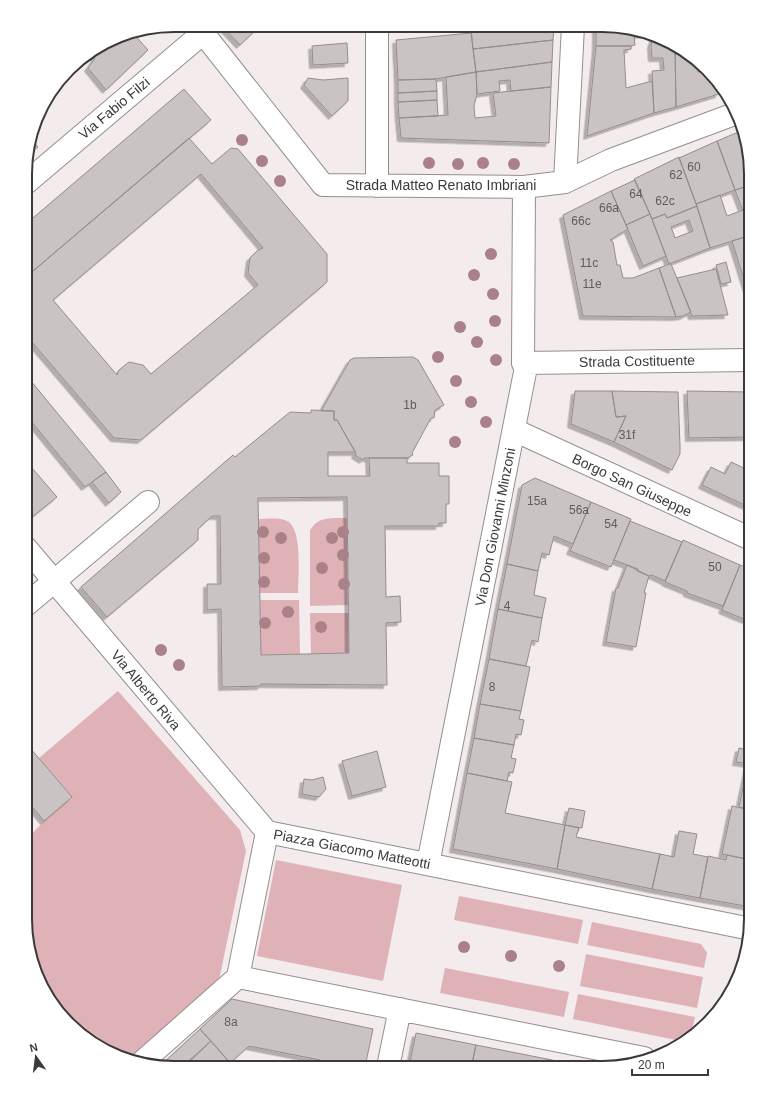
<svg xmlns="http://www.w3.org/2000/svg" width="776" height="1093" font-family="Helvetica,sans-serif">
<style>
.green{fill:#dfb2b7}
.building{fill:#cac3c3;stroke:#948d8d;fill-rule:evenodd;filter:url(#shadow)}
.lines{fill:none;stroke-linecap:round;stroke-linejoin:round}
.street-casing{stroke:#958e8e;stroke-width:24}
.street{stroke:#fff;stroke-width:22}
.tree{fill:#ab8189}
.labels{text-anchor:middle;stroke-width:4;stroke-linejoin:round;paint-order:stroke}
.number-label{font-size:12px;fill:#605c5c}
.street-label{font-size:14px;fill:#3c3939;stroke:#fff}
.rim{fill:none;stroke:#3c3939;stroke-width:2}
</style>
<defs>
<filter id="shadow"><feDropShadow dx="-3.5" dy="3.5" stdDeviation="0" flood-color="#0004"/></filter>
</defs>
<rect width="100%" height="100%" fill="#f3ebec"/>
<path class="green" d="M 347,518 L 348,605 L 310,606 L 310,531 C 317,516 332,518 347,518 Z
M 258,519 C 267,519 279,517 287,521 C 303,529 298,576 298,593 L 260,593 Z
M 260,600 L 299,600 L 300,654 L 261,655 Z
M 310,613 L 348,613 L 349,653 L 311,654 Z
M 118,691 L 240,830 L 246,851 L 219,980 L 130,1060 L 117,1057 L 84,1037 L 40,984 L 25,919 L 25,841 L 44,821 L 72,797 L 39,758 Z
M 276,860 L 402,885 L 383,981 L 257,956 Z
M 459,896 L 583,920 L 578,944 L 454,920 Z
M 592,922 L 701,944 L 707,953 L 704,968 L 587,945 Z
M 586,954 L 703,977 L 697,1008 L 580,986 Z
M 445,968 L 569,992 L 564,1017 L 440,993 Z
M 578,994 L 695,1017 L 691,1034 L 681,1041 L 573,1019 Z"/>
<path class="building" d="M 221,25 L 261,25 L 240,45 Z
M 507,26 L 554,26 L 553,40 L 473,49 L 471,29 L 507,27 Z
M 596,26 L 621,26 L 651,34 L 634,35 L 635,45 L 631,46 L 596,46 Z
M 132,32 L 148,50 L 106,90 L 88,68 L 95,58 L 91,53 L 126,33 Z
M 471,33 L 476,72 L 436,79 L 398,80 L 396,40 Z
M 654,35 L 675,46 L 676,107 L 654,113 L 652,71 L 664,70 L 663,58 L 652,58 L 651,45 Z
M 553,40 L 552,62 L 476,72 L 473,49 Z
M 347,43 L 348,63 L 313,65 L 312,46 Z
M 596,46 L 631,46 L 631,49 L 624,50 L 626,88 L 652,81 L 654,113 L 587,136 Z
M 675,46 L 692,56 L 697,61 L 698,72 L 705,71 L 719,88 L 719,94 L 676,107 Z
M 552,62 L 551,87 L 511,91 L 510,80 L 499,81 L 500,91 L 477,94 L 476,72 Z
M 476,72 L 477,94 L 474,106 L 475,118 L 496,116 L 493,93 L 551,87 L 549,143 L 401,138 L 399,118 L 448,115 L 446,77 Z
M 308,78 L 323,80 L 348,78 L 348,101 L 332,116 L 304,85 Z
M 436,79 L 437,91 L 398,93 L 398,80 Z
M 184,89 L 211,120 L 26,277 L 26,224 Z
M 437,91 L 437,100 L 398,102 L 398,93 Z
M 437,100 L 438,116 L 399,118 L 398,102 Z
M 741,131 L 751,174 L 751,185 L 735,190 L 717,141 Z
M 189,138 L 212,164 L 231,148 L 238,149 L 327,254 L 327,282 L 141,440 L 114,438 L 26,335 L 26,277 ZM 201,174 L 263,248 L 258,250 L 250,258 L 248,273 L 258,285 L 151,374 L 143,365 L 129,362 L 119,370 L 117,375 L 53,300 Z
M 31,139 L 38,147 L 26,157 L 26,155 Z
M 717,141 L 735,190 L 696,204 L 679,158 Z
M 679,157 L 697,206 L 667,218 L 665,214 L 652,219 L 634,179 Z
M 635,180 L 650,214 L 626,225 L 611,191 Z
M 751,185 L 751,229 L 750,229 L 735,190 Z
M 611,191 L 628,229 L 610,240 L 613,242 L 617,265 L 620,265 L 623,278 L 633,278 L 659,268 L 676,317 L 583,316 L 563,215 Z
M 720,195 L 727,216 L 743,210 L 750,229 L 747,230 L 748,236 L 710,248 L 696,204 Z
M 697,206 L 710,248 L 669,264 L 652,219 L 665,214 L 667,218 ZM 689,220 L 693,231 L 675,238 L 671,227 Z
M 650,214 L 666,256 L 643,266 L 626,225 Z
M 750,229 L 751,229 L 751,249 L 747,230 Z
M 748,236 L 751,249 L 751,284 L 746,286 L 732,241 Z
M 726,262 L 731,282 L 721,284 L 716,265 Z
M 669,264 L 671,264 L 691,312 L 683,316 L 676,317 L 659,268 Z
M 716,269 L 728,315 L 692,316 L 677,278 Z
M 751,284 L 751,301 L 746,286 Z
M 413,357 L 418,360 L 444,405 L 435,410 L 434,418 L 431,418 L 412,453 L 413,455 L 407,458 L 364,458 L 363,460 L 355,455 L 356,453 L 337,420 L 334,420 L 334,411 L 321,411 L 350,360 L 354,358 Z
M 26,375 L 106,472 L 85,487 L 26,415 Z
M 575,391 L 612,391 L 616,417 L 626,416 L 614,442 L 571,424 Z
M 612,391 L 678,392 L 680,446 L 680,454 L 672,470 L 614,442 L 626,416 L 616,417 Z
M 687,391 L 751,392 L 751,437 L 689,438 Z
M 311,410 L 334,411 L 334,420 L 337,420 L 355,452 L 328,452 L 328,476 L 370,476 L 369,458 L 407,458 L 407,463 L 439,463 L 439,476 L 449,476 L 449,504 L 446,504 L 446,523 L 439,523 L 439,526 L 385,526 L 386,597 L 400,596 L 401,622 L 386,623 L 387,685 L 261,684 L 261,686 L 222,687 L 221,609 L 207,610 L 207,584 L 221,584 L 220,516 L 212,516 L 198,529 L 198,540 L 107,617 L 81,587 L 233,455 L 235,457 L 290,412 L 311,413 ZM 347,497 L 349,653 L 261,655 L 258,498 Z
M 26,461 L 57,497 L 26,522 Z
M 731,462 L 746,469 L 749,462 L 751,463 L 751,508 L 702,485 L 711,467 L 725,474 Z
M 106,472 L 121,492 L 109,503 L 92,482 Z
M 535,478 L 591,502 L 573,544 L 554,536 L 549,555 L 542,553 L 538,571 L 507,564 L 522,485 Z
M 591,502 L 631,519 L 611,567 L 570,551 Z
M 630,521 L 682,542 L 665,581 L 652,575 L 649,576 L 637,571 L 638,569 L 614,560 Z
M 683,540 L 740,565 L 723,606 L 687,593 L 687,591 L 665,582 Z
M 507,564 L 538,571 L 534,595 L 546,598 L 542,618 L 498,609 Z
M 627,565 L 649,576 L 644,593 L 646,593 L 636,647 L 606,642 L 616,588 L 618,588 Z
M 740,565 L 751,569 L 751,622 L 722,610 Z
M 498,609 L 542,618 L 538,642 L 532,640 L 526,666 L 489,659 Z
M 489,659 L 530,667 L 521,711 L 480,704 Z
M 480,704 L 521,711 L 519,719 L 524,720 L 521,735 L 516,734 L 514,745 L 474,738 Z
M 474,738 L 514,745 L 511,758 L 516,759 L 513,773 L 509,772 L 507,781 L 467,773 Z
M 25,742 L 72,797 L 44,821 L 25,798 Z
M 739,748 L 751,751 L 751,764 L 736,762 Z
M 377,751 L 386,787 L 352,796 L 342,761 Z
M 748,764 L 751,764 L 751,810 L 739,807 Z
M 467,773 L 512,782 L 505,813 L 565,825 L 557,869 L 453,849 Z
M 323,777 L 326,789 L 319,797 L 302,794 L 304,779 L 312,780 Z
M 732,806 L 751,810 L 751,860 L 722,854 Z
M 569,808 L 585,811 L 582,828 L 565,825 Z
M 565,825 L 579,828 L 576,837 L 660,854 L 652,889 L 557,869 Z
M 679,831 L 697,834 L 693,854 L 708,857 L 700,898 L 652,889 L 660,854 L 674,857 Z
M 727,855 L 751,860 L 751,907 L 700,898 L 708,856 L 726,860 Z
M 232,999 L 373,1029 L 365,1067 L 318,1067 L 320,1060 L 249,1046 L 230,1063 L 200,1029 Z
M 200,1029 L 211,1041 L 184,1067 L 160,1066 Z
M 416,1033 L 476,1045 L 471,1068 L 409,1067 Z
M 211,1041 L 234,1067 L 184,1067 L 183,1066 Z
M 476,1045 L 547,1059 L 545,1068 L 471,1068 Z
M 547,1059 L 591,1068 L 545,1068 Z"/>
<g class="lines">
<g class="street-casing">
<path id="street" d="M 194,25 L 203,33 L 323,185 L 524,187 L 565,182 L 611,160 L 737,113
M 377,26 L 377,186
M 565,182 L 573,26
M 26,183 L 203,33
M 523,363 L 751,360
M 514,430 L 751,539
M 26,548 L 267,832
M 26,605 L 148,502
M 428,864 L 526,367 L 523,363 L 524,187
M 644,1058 L 238,977 L 267,832 L 751,929
M 141,1063 L 238,977
M 388,1067 L 400,1009"/>
</g>
<use href="#street" class="street"/>
</g>
<g class="tree">
<circle cx="242" cy="140" r="6"/>
<circle cx="262" cy="161" r="6"/>
<circle cx="429" cy="163" r="6"/>
<circle cx="483" cy="163" r="6"/>
<circle cx="458" cy="164" r="6"/>
<circle cx="514" cy="164" r="6"/>
<circle cx="280" cy="181" r="6"/>
<circle cx="491" cy="254" r="6"/>
<circle cx="474" cy="275" r="6"/>
<circle cx="493" cy="294" r="6"/>
<circle cx="495" cy="321" r="6"/>
<circle cx="460" cy="327" r="6"/>
<circle cx="477" cy="342" r="6"/>
<circle cx="438" cy="357" r="6"/>
<circle cx="496" cy="360" r="6"/>
<circle cx="456" cy="381" r="6"/>
<circle cx="471" cy="402" r="6"/>
<circle cx="486" cy="422" r="6"/>
<circle cx="455" cy="442" r="6"/>
<circle cx="263" cy="532" r="6"/>
<circle cx="343" cy="532" r="6"/>
<circle cx="281" cy="538" r="6"/>
<circle cx="332" cy="538" r="6"/>
<circle cx="343" cy="555" r="6"/>
<circle cx="264" cy="558" r="6"/>
<circle cx="322" cy="568" r="6"/>
<circle cx="264" cy="582" r="6"/>
<circle cx="344" cy="584" r="6"/>
<circle cx="288" cy="612" r="6"/>
<circle cx="265" cy="623" r="6"/>
<circle cx="321" cy="627" r="6"/>
<circle cx="161" cy="650" r="6"/>
<circle cx="179" cy="665" r="6"/>
<circle cx="464" cy="947" r="6"/>
<circle cx="511" cy="956" r="6"/>
<circle cx="559" cy="966" r="6"/>
</g>
<g class="labels">
<g class="number-label">
<text x="694" y="171">60</text>
<text x="676" y="179">62</text>
<text x="636" y="198">64</text>
<text x="665" y="205">62c</text>
<text x="609" y="212">66a</text>
<text x="581" y="225">66c</text>
<text x="589" y="267">11c</text>
<text x="592" y="288">11e</text>
<text x="410" y="409">1b</text>
<text x="627" y="439">31f</text>
<text x="537" y="505">15a</text>
<text x="579" y="514">56a</text>
<text x="611" y="528">54</text>
<text x="715" y="571">50</text>
<text x="507" y="610">4</text>
<text x="492" y="691">8</text>
<text x="231" y="1026">8a</text>
</g>
<g class="street-label">
<text transform="translate(114 108) rotate(-40)" y="5">Via Fabio Filzi</text>
<text x="441" y="190">Strada Matteo Renato Imbriani</text>
<text transform="translate(637 361) rotate(-1)" y="5">Strada Costituente</text>
<text transform="translate(632 485) rotate(25)" y="5">Borgo San Giuseppe</text>
<text transform="translate(495 527) rotate(-79)" y="5">Via Don Giovanni Minzoni</text>
<text transform="translate(146 690) rotate(50)" y="5">Via Alberto Riva</text>
<text transform="translate(352 849) rotate(11)" y="5">Piazza Giacomo Matteotti</text>
</g>
</g>
<path d="M0 0H776V1093H0ZM174 32H602A142 142 0 0 1 744 174V919A142 142 0 0 1 602 1061H174A142 142 0 0 1 32 919V174A142 142 0 0 1 174 32Z" fill="#fff" fill-rule="evenodd"/>
<path class="rim" d="M174 32H602A142 142 0 0 1 744 174V919A142 142 0 0 1 602 1061H174A142 142 0 0 1 32 919V174A142 142 0 0 1 174 32Z"/>
<g transform="translate(36 1057) rotate(346)" stroke="#ffffff" stroke-width="3" paint-order="stroke">
<path d="M0-3L7 15L0 10L-7 15Z" fill="#3c3939"/>
<text y="-6" font-size="11" font-weight="bold" text-anchor="middle" fill="#3c3939">N</text>
</g>
<path d="M632 1069v6h76v-6" fill="none" stroke="#3c3939" stroke-width="2"/>
<text x="638" y="1069" font-size="12" fill="#3c3939" stroke="#ffffff" stroke-width="3" paint-order="stroke">20 m</text>
</svg>
